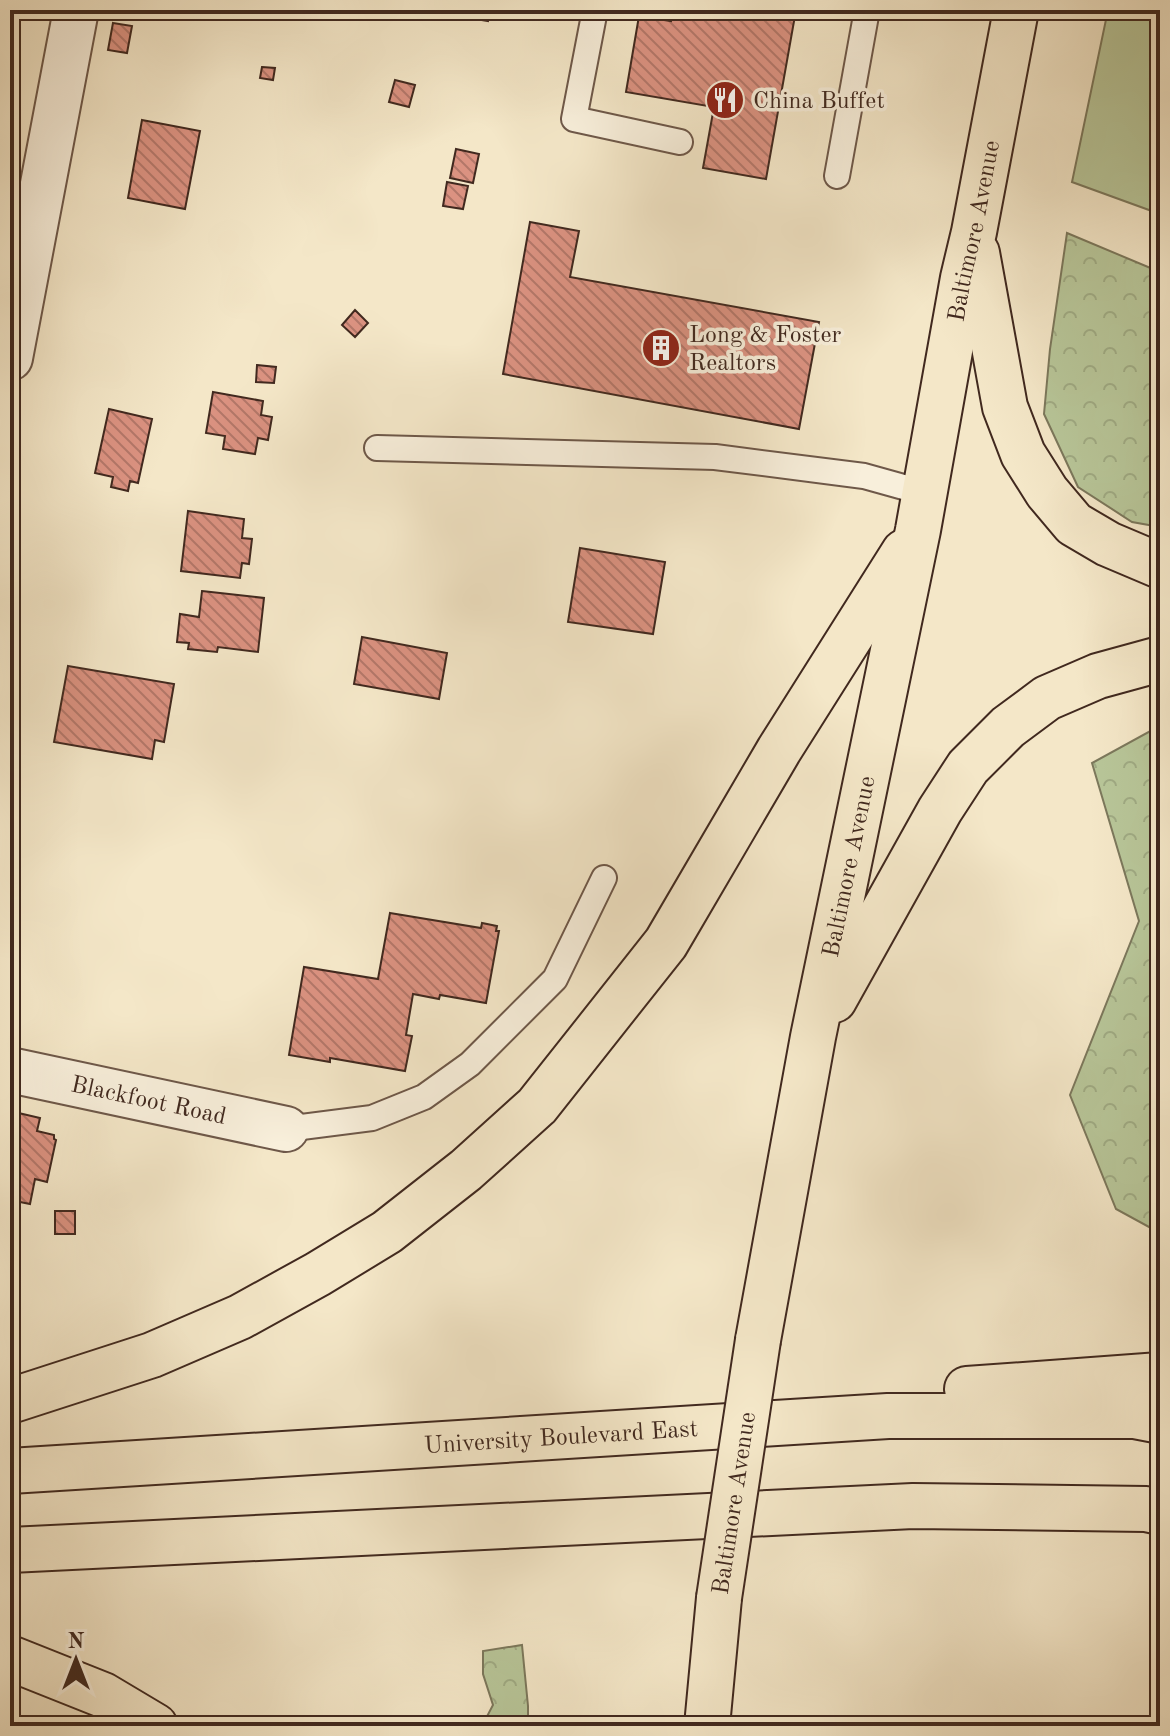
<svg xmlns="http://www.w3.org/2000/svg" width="1170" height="1736" font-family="'Old Standard TT',serif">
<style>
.grass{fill:#b8c699;stroke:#7c785c;stroke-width:2}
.forest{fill:url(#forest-crowns);stroke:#7c785c;stroke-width:2}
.building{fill:url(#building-back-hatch);stroke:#41291f;stroke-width:2}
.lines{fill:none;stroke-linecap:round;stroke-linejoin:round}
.service-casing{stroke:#6e5849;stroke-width:28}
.minor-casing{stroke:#6e5849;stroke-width:48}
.primary-casing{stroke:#41291f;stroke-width:48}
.service{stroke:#f8efdb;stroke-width:24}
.minor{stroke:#f8efdb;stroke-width:44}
.primary{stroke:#f4e7c8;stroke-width:44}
.primary-bridge-casing{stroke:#41291f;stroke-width:48;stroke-linecap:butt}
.primary-bridge{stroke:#f4e7c8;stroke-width:44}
.labels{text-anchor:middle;stroke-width:7;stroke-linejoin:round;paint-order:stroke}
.poi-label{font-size:24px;fill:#41291f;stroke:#f8efdb;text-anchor:start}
.street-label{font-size:24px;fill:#41291f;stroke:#f8efdb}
</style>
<defs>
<pattern id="forest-crowns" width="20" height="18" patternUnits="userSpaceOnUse" patternTransform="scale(2)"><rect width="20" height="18" fill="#b8c699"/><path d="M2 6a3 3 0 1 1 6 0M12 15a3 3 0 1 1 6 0" fill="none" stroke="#9faa83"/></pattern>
<pattern id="building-back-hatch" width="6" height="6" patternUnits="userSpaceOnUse" patternTransform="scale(2)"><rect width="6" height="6" fill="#db9281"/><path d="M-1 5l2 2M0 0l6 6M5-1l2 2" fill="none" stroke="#b37769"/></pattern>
</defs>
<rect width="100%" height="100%" fill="#f4e7c8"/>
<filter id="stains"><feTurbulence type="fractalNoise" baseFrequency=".0025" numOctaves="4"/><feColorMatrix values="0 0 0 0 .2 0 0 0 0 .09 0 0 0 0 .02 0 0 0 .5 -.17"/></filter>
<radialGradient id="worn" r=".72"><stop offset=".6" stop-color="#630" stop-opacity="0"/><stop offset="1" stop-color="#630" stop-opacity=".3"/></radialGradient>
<path class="grass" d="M 1108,10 L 1160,10 L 1160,214 L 1072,182 Z"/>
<path class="forest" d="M 1067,233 L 1160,272 L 1160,527 L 1132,522 L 1078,487 L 1044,414 L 1050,349 Z
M 1154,729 L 1160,729 L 1160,1233 L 1116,1209 L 1070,1095 L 1139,921 L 1092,763 Z
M 522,1645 L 528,1706 L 528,1726 L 482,1726 L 493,1705 L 483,1674 L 483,1651 Z"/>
<path class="building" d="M 434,10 L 490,10 L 488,21 L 434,12 Z
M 673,10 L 796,10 L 766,179 L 703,168 L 714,107 L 626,92 L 639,16 L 671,21 Z
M 113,23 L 132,26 L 127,53 L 108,50 Z
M 262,67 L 275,68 L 273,80 L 260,78 Z
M 395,80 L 415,85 L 409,107 L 389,102 Z
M 142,120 L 200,131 L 185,209 L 128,198 Z
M 456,149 L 479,154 L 473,183 L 450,178 Z
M 447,182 L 468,186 L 463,209 L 443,206 Z
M 530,222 L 579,231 L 570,277 L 819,322 L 799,429 L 503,374 Z
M 355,310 L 368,323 L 355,337 L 342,325 Z
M 257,365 L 276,367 L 274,383 L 256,382 Z
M 213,392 L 263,401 L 261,415 L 272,417 L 268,440 L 258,438 L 255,454 L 223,449 L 225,436 L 206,433 Z
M 109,409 L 152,419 L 138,483 L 130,481 L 128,491 L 111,487 L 113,477 L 95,473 Z
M 188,511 L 244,519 L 242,538 L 252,539 L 249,564 L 242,563 L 240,578 L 181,571 Z
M 580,548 L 665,562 L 653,634 L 568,622 Z
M 202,591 L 264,598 L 258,652 L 218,647 L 217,652 L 188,649 L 189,643 L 177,642 L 180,614 L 199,617 Z
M 362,637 L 447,653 L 439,699 L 354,684 Z
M 68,666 L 174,684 L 164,742 L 155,740 L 152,759 L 54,742 Z
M 390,913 L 481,928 L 482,923 L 497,926 L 496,931 L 499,931 L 486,1003 L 440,995 L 439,999 L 413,994 L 406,1035 L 412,1036 L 405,1071 L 330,1058 L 330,1062 L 289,1055 L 304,967 L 378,979 Z
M 10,1111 L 40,1118 L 37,1131 L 54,1135 L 54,1139 L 56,1140 L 47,1182 L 35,1179 L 30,1204 L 10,1200 Z
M 55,1211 L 75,1211 L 75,1234 L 55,1234 Z"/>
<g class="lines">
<g class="service-casing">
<path id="service" d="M 595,10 L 574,119 L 680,142
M 837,176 L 867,10
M 377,448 L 715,457 L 864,476 L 925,493
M 286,1129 L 372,1118 L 424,1097 L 470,1064 L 555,979 L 604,878"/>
</g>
<g class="minor-casing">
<g id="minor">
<path d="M 10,358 L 76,10"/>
<path id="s1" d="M 10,1070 L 286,1129"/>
</g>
</g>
<g class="primary-casing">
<g id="primary">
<path d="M 977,253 L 1005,407 L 1023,454 L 1047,492 L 1074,524 L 1108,544 L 1160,566"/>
<path d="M 834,1000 L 940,810 L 968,767 L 1008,727 L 1047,698 L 1098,676 L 1160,659"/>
<path id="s2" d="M 758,1340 L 813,1037 L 918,530 L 963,278 L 974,232 L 1016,10"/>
<path d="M 967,1389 L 1160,1375"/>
<path d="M 10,1401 L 152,1355 L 240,1317 L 318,1274 L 387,1232 L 466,1170 L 537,1106 L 666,943 L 779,750 L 904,552"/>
<path id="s3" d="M 10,1471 L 888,1416 L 1134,1416 L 1160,1421"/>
<path d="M 10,1550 L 913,1506 L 1146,1509 L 1160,1512"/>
<path d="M 10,1658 L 103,1695 L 155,1726"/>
<path d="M 707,1726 L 719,1598"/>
</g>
</g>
<use href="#service" class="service"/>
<use href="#minor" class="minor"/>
<use href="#primary" class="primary"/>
<g class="primary-bridge-casing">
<g id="primary-bridge">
<path id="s4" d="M 719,1598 L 758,1340"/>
</g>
</g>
<use href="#primary-bridge" class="primary-bridge"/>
</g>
<defs>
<g id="restaurant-disc" transform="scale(2)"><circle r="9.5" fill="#8f2418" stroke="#f8efdb"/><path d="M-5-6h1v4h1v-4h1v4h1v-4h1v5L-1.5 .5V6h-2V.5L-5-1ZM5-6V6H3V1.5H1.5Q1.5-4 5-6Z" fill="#fff"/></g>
<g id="building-disc" transform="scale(2)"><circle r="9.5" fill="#8f2418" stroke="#f8efdb"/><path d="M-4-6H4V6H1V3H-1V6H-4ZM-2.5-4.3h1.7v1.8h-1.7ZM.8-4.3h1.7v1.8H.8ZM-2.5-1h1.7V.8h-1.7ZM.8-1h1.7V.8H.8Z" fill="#fff"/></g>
</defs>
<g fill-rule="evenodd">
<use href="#restaurant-disc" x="725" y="100"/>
<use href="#building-disc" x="661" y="348"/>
</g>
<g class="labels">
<g class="poi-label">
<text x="753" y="108">China Buffet</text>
<text x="689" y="342">Long &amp; Foster<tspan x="689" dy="28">Realtors</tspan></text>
</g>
<g class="street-label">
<text dy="8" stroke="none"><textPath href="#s2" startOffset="1130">Baltimore Avenue</textPath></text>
<text dy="8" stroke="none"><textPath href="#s2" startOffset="482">Baltimore Avenue</textPath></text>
<text dy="8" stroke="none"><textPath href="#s1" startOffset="142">Blackfoot Road</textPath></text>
<text dy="8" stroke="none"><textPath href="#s3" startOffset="552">University Boulevard East</textPath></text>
<text dy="8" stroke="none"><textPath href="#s4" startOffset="96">Baltimore Avenue</textPath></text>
</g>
</g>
<rect width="1170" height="1736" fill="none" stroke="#f4e7c8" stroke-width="40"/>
<rect x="12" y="12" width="1146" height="1712" fill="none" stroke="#41291f" stroke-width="4"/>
<rect x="20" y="20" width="1130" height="1696" fill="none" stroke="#41291f" stroke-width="2"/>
<g transform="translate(76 1660)" stroke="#f8efdb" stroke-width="6" paint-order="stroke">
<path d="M0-6L14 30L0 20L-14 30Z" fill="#41291f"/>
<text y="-12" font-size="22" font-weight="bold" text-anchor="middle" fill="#41291f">N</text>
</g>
<rect width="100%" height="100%" filter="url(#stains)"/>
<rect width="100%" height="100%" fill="url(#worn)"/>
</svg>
